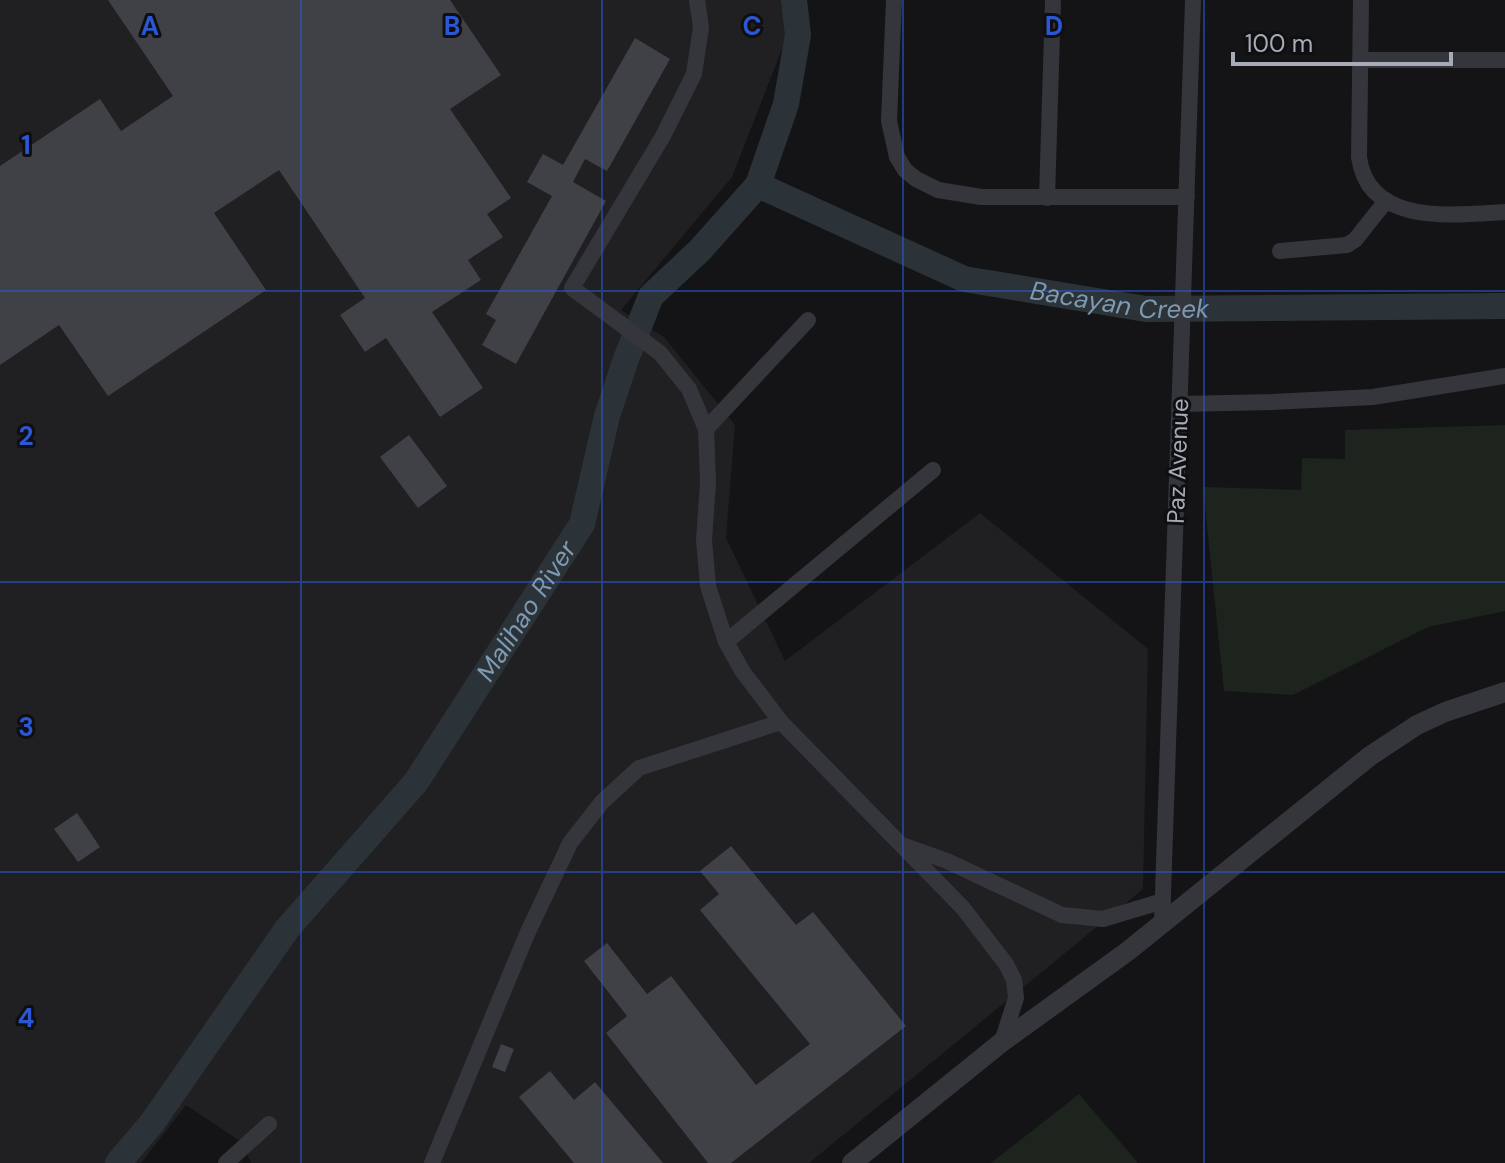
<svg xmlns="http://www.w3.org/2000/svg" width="1505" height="1163" font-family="'DM Sans',sans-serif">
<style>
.built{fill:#202023}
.green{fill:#1c241d}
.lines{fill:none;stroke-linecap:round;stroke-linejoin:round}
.river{stroke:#2b3339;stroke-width:26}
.building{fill:#404146}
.minor{stroke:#35363b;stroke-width:16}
.tertiary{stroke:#35363b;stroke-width:20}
.grid{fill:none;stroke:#2b57d5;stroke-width:2;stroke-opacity:0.55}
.labels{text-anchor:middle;stroke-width:6;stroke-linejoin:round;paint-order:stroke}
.street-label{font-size:24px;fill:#a6abb6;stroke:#0f0f11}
.water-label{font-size:26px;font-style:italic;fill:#7e99b0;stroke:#0f0f11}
.grid-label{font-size:26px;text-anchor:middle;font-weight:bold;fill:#2b57d5;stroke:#0f0f11;stroke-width:6;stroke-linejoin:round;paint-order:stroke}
</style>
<rect width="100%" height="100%" fill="#141416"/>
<path class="built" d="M 0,0 L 781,0 L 787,36 L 732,177 L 621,310 L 664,337 L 735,425 L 726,538 L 785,661 L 980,513 L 1148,649 L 1143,889 L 809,1163 L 251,1163 L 243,1143 L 186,1105 L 141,1163 L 0,1163 Z"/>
<path class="green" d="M 1505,425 L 1505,611 L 1428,627 L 1293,695 L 1224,691 L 1203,487 L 1301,490 L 1302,458 L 1345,459 L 1345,430 Z
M 1079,1094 L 1138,1163 L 991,1163 Z"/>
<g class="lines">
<g class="river">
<path id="s1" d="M 758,185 L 964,279 L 1146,309 L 1505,306"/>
<path id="s2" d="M 118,1163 L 152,1123 L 287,929 L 416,782 L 582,524 L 607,416 L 626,359 L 651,296 L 700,250 L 758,185 L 786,104 L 798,35 L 794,0"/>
</g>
</g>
<path class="building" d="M 108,0 L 450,0 L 501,75 L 450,109 L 511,198 L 487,214 L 503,237 L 468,260 L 481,280 L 432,312 L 483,388 L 440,417 L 386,338 L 365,352 L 340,315 L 365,298 L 279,170 L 214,213 L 266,290 L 108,396 L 59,325 L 0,365 L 0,166 L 100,99 L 121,131 L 173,96 Z
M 635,38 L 670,59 L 607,171 L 585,159 L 573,182 L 606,201 L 516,364 L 482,345 L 496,320 L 486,314 L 552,196 L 527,182 L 543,154 L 563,165 Z
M 409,435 L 447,486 L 418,508 L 380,457 Z
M 77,813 L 100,847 L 78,862 L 54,829 Z
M 731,846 L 796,925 L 813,912 L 906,1026 L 731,1163 L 708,1163 L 606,1033 L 627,1016 L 584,961 L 607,943 L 647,994 L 671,976 L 756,1085 L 810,1044 L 700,910 L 719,894 L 700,871 Z
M 501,1044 L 514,1049 L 505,1072 L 492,1067 Z
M 550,1071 L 574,1100 L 595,1082 L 663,1163 L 574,1163 L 519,1097 Z"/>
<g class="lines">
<path class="minor" d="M 697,0 L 701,27 L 694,74 L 663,136 L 572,288 L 660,353 L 689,389 L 706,429 L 708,482 L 704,540 L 708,586 L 726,642 L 743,672 L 781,722 L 963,908 L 1006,964 L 1014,980 L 1016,998 L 1002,1042
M 894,0 L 889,121 L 897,157 L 905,170 L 916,179 L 938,190 L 981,197 L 1187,197
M 1361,0 L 1359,157 C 1368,226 1453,215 1505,212
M 1360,60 L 1505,60
M 1047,198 L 1053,0
M 1280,251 L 1347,245 L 1355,240 L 1386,201
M 1180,404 L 1272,402 L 1373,397 L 1505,376
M 706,429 L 808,320
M 726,642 L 933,470
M 902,845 L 947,861 L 1062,915 L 1103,919 L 1163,901
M 1162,923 L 1193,0
M 226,1163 L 269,1124
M 432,1163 L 527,934 L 570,843 L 602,802 L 639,768 L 781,722"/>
<path class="tertiary" d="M 852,1163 L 1002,1042 L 1128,951 L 1370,756 L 1417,725 L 1445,712 L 1505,692"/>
</g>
<path class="grid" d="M 301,0 L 301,1163M 602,0 L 602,1163M 903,0 L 903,1163M 1204,0 L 1204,1163M 0,291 L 1505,291M 0,582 L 1505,582M 0,872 L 1505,872"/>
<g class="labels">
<g class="street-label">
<text transform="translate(1178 461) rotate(-88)" y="8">Paz Avenue</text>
</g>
<g class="water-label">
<text dy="9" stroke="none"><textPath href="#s1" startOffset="384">Bacayan Creek</textPath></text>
<text dy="9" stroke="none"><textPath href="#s2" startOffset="688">Malihao River</textPath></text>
</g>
</g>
<g class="grid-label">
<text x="150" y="35">A</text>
<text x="452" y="35">B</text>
<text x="752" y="35">C</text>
<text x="1054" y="35">D</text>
<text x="26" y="154">1</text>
<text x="26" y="445">2</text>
<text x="26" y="736">3</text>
<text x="26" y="1027">4</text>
</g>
<path d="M1233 52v12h218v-12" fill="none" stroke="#a6abb6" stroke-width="4"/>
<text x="1245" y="52" font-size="24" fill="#a6abb6" stroke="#0f0f11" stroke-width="6" paint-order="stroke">100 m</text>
</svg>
